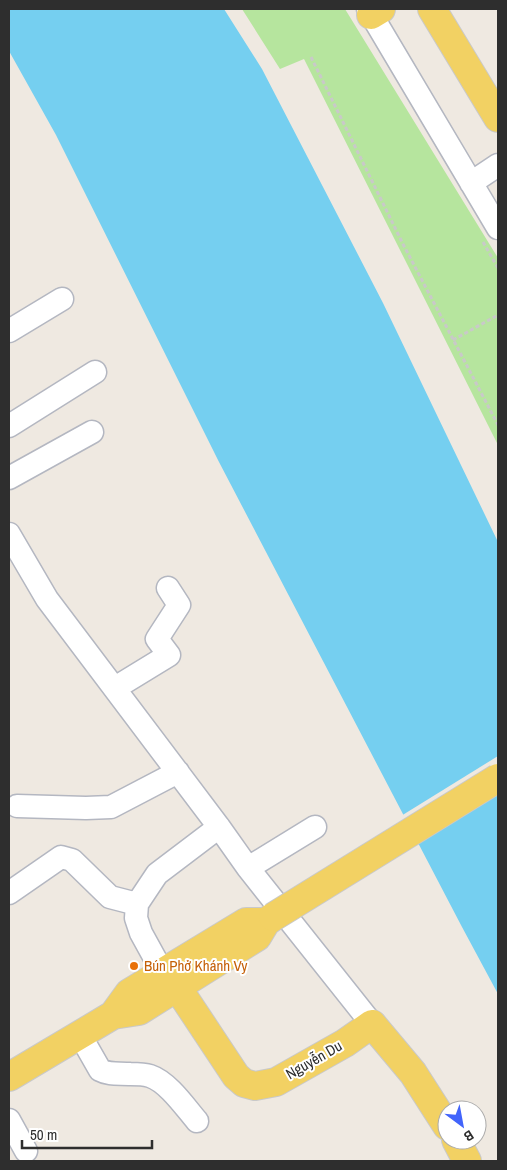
<svg xmlns="http://www.w3.org/2000/svg" width="507" height="1170" font-family="'Archivo Narrow',sans-serif">
<style>
.green{fill:#b6e59e}
.water{fill:#75cff0}
.pier{fill:#efe9e1}
.lines{fill:none;stroke-linecap:round;stroke-linejoin:round}
.minor-casing{stroke:#b4b7c1;stroke-width:25}
.major-casing{stroke:#c9c9c9;stroke-width:30}
.path{stroke:#c9c9c9;stroke-width:3;stroke-dasharray:4 2.5;stroke-linecap:butt}
.minor{stroke:#fff;stroke-width:22}
.major{stroke:#f2d163;stroke-width:28}
.major-bridge-casing{stroke:#c9c9c9;stroke-width:30;stroke-linecap:butt}
.major-bridge{stroke:#f2d163;stroke-width:28}
.food-dot{fill:#e8710a;stroke:#fff;stroke-width:2}
.labels{text-anchor:middle;stroke-width:4;stroke-linejoin:round;paint-order:stroke}
.food-label{font-size:15px;fill:#c56008;stroke:#fff;text-anchor:start}
.street-label{font-size:15px;fill:#2e2e2e;stroke:#fff}
</style>
<rect width="100%" height="100%" fill="#efe9e1"/>
<path class="green" d="M 242,9 L 345,9 L 498,258 L 498,445 L 304,59 L 280,69 Z"/>
<path class="water" d="M 9,9 L 224,9 L 262,69 L 383,303 L 498,542 L 498,994 L 462,927 L 219,462 L 56,135 L 9,51 Z"/>
<path class="pier" d="M 498,756 L 498,792 L 415,843 L 401,816 Z"/>
<g class="lines">
<g class="minor-casing">
<path id="minor" d="M 368,9 L 498,228
M 471,183 L 498,165
M 9,331 L 62,299
M 9,426 L 95,372
M 9,478 L 92,432
M 9,534 L 47,599 L 219,827 L 248,868 L 372,1024
M 115,688 L 169,655 L 157,639 L 179,605 L 168,588
M 17,806 L 86,808 L 111,807 L 178,772
M 248,868 L 315,827
M 9,893 L 61,857 L 72,860 L 110,897 L 137,904
M 163,973 L 141,933 L 136,918 L 137,904 L 157,874 L 219,827
M 80,1035 L 100,1070 C 109,1075 120,1073 130,1074 C 137,1074 144,1074 150,1076 C 168,1082 185,1107 197,1121
M 9,1120 L 26,1151"/>
</g>
<g class="major-casing">
<path id="major" d="M 432,9 L 498,118
M 371,15 L 381,9
M 177,987 L 236,1076 L 244,1083 L 255,1086 L 276,1082 L 345,1043 L 372,1024 L 413,1073 L 447,1126
M 113,1015 L 129,993 L 246,922 L 266,922
M 9,1077 L 113,1015 L 139,1011 L 257,937 L 266,922 L 273,917
M 456,1140 L 467,1161"/>
</g>
<path class="path" d="M 311,57 L 403,244 L 498,425
M 483,242 L 498,268
M 453,340 L 498,315"/>
<use href="#minor" class="minor"/>
<use href="#major" class="major"/>
<g class="major-bridge-casing">
<path id="major-bridge" d="M 273,917 L 498,778"/>
</g>
<use href="#major-bridge" class="major-bridge"/>
</g>
<circle class="food-dot" cx="134" cy="966" r="5"/>
<g class="labels">
<g class="food-label">
<text x="144" y="971">Bún Phở Khánh Vy</text>
</g>
<g class="street-label">
<text transform="translate(314 1060) rotate(-30)" y="5">Nguyễn Du</text>
</g>
</g>
<rect width="507" height="1170" fill="none" stroke="#2e2e2e" stroke-width="20"/>
<g transform="translate(462 1125) rotate(148)"><circle r="24" fill="#ffffff" stroke="#ababab"/>
<path d="M0-4L9 19L0 12L-9 19Z" fill="#4264fb"/>
<text y="-8" font-size="14" font-weight="bold" text-anchor="middle" fill="#2e2e2e">B</text>
</g>
<path d="M22 1140v8h130v-8" fill="none" stroke="#2e2e2e" stroke-width="2.5"/>
<text x="30" y="1140" font-size="15" fill="#2e2e2e" stroke="#ffffff" stroke-width="4" paint-order="stroke">50 m</text>
</svg>
